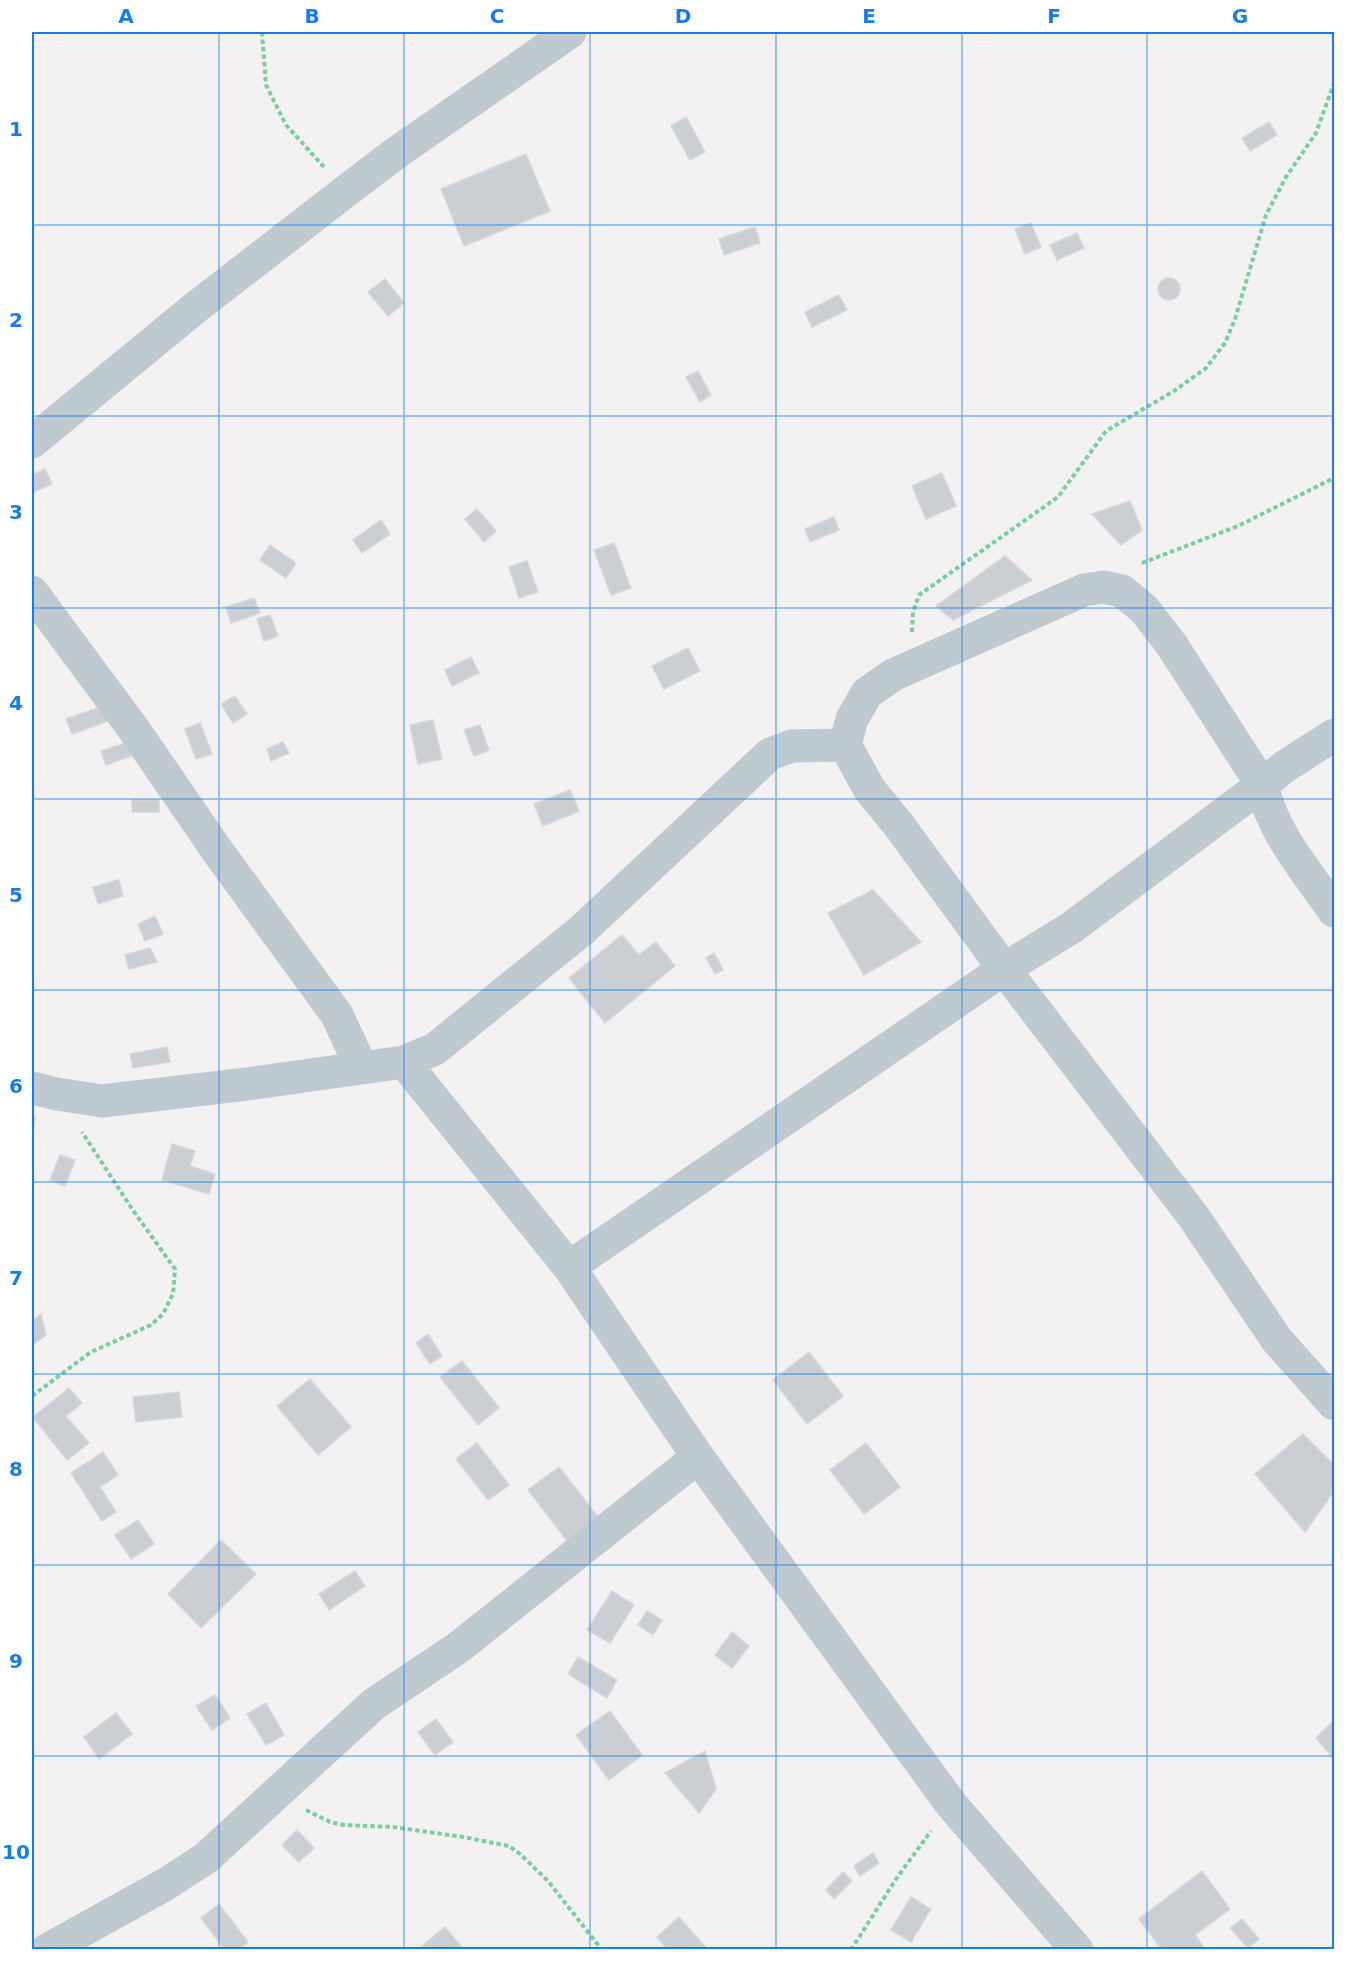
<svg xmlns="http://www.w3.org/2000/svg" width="1366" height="1981" font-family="'DejaVu Sans',sans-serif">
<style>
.building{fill:#cbced3;stroke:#d5d7dc;stroke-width:1.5}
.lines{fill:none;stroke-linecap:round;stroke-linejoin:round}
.path{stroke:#77cfa0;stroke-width:4;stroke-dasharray:4.5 3;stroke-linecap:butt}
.minor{stroke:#bfc9d0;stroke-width:33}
.grid{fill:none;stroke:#177ce8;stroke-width:1.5;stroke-opacity:0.55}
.neatline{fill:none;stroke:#177ce8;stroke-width:2}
.grid-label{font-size:20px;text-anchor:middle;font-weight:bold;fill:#177ce8}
</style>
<rect width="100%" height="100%" fill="#f3f1f1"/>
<path class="building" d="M 686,117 L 705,152 L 690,160 L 671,126 Z
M 1269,122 L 1277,135 L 1250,151 L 1242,138 Z
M 526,154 L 550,211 L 464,246 L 441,189 Z
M 1031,223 L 1041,247 L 1025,254 L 1015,229 Z
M 755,227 L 760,243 L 724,255 L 719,239 Z
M 1077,233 L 1084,248 L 1057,260 L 1050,245 Z
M1158 289a11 11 0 1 1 22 0a11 11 0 1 1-22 0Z
M 385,279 L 404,303 L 388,316 L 368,292 Z
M 839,295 L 847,310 L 812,327 L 805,312 Z
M 698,371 L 711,395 L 700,402 L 686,377 Z
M 45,469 L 52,484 L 32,493 L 32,475 Z
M 942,473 L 956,506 L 926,519 L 912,486 Z
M 1130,501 L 1142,530 L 1121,545 L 1092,514 Z
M 477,509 L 496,531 L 484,542 L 465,519 Z
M 834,517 L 839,530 L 810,542 L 805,529 Z
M 381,520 L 390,534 L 362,553 L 353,540 Z
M 614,543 L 631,588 L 611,595 L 594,550 Z
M 270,545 L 296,563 L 286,578 L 260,560 Z
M 1005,556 L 1032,580 L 953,620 L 936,606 Z
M 527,561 L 538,592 L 519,598 L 509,567 Z
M 254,598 L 260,613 L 231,623 L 226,607 Z
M 270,615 L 278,636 L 264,641 L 257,619 Z
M 688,648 L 700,671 L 664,689 L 652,666 Z
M 471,657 L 479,673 L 452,686 L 445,670 Z
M 235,696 L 247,714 L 233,723 L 221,704 Z
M 106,705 L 111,720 L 72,734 L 66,719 Z
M 433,720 L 442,759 L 418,764 L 410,725 Z
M 200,723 L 212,754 L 196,759 L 185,729 Z
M 480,725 L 489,750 L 474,756 L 464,730 Z
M 283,742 L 289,753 L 271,761 L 267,749 Z
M 126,743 L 131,756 L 106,765 L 101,751 Z
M 570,790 L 579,811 L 543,826 L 534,804 Z
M 132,800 L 159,800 L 159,812 L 132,812 Z
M 119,880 L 123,896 L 98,904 L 93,887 Z
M 873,890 L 921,942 L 864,975 L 828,913 Z
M 155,916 L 163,934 L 145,941 L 138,924 Z
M 622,935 L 639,955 L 656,942 L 675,966 L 605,1023 L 569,978 Z
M 150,948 L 157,962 L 129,969 L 125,955 Z
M 714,953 L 723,970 L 715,974 L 706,958 Z
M 167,1047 L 170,1062 L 133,1068 L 130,1054 Z
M 32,1117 L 35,1117 L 33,1132 L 32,1132 Z
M 172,1144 L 195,1151 L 190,1166 L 215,1174 L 209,1194 L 162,1180 Z
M 60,1155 L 75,1160 L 65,1186 L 50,1180 Z
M 41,1314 L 46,1335 L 32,1345 L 32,1321 Z
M 428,1334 L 442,1356 L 430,1364 L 416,1343 Z
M 809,1352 L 843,1396 L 807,1424 L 773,1380 Z
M 462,1361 L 499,1408 L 478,1425 L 440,1377 Z
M 310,1379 L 351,1427 L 318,1455 L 277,1406 Z
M 69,1388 L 82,1403 L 66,1416 L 89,1443 L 67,1460 L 33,1417 Z
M 179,1392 L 182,1417 L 136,1422 L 133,1397 Z
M 1303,1434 L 1334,1465 L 1334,1491 L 1305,1532 L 1255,1474 Z
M 477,1443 L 509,1485 L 488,1500 L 456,1459 Z
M 866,1443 L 900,1487 L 864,1514 L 830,1470 Z
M 103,1452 L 118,1475 L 100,1487 L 116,1512 L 102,1521 L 71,1473 Z
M 559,1467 L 599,1518 L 568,1542 L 528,1490 Z
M 138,1520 L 154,1544 L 131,1559 L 115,1535 Z
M 221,1540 L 256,1574 L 201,1628 L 168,1594 Z
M 355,1571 L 365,1586 L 329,1610 L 319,1594 Z
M 612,1591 L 634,1605 L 610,1643 L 587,1630 Z
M 647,1611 L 662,1620 L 653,1635 L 638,1625 Z
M 732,1632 L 749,1646 L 732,1668 L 715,1655 Z
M 578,1657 L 617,1680 L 607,1698 L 568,1674 Z
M 215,1695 L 230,1718 L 212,1730 L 196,1706 Z
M 266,1703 L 284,1735 L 266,1745 L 247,1714 Z
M 610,1711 L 642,1755 L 609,1780 L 576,1735 Z
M 116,1713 L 132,1734 L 99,1759 L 84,1737 Z
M 436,1719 L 453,1742 L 435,1755 L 418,1732 Z
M 1334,1720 L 1334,1759 L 1316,1738 Z
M 705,1751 L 716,1789 L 699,1813 L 665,1773 Z
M 297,1830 L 314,1848 L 299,1862 L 282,1845 Z
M 873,1853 L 879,1863 L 860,1876 L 854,1866 Z
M 1202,1871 L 1230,1909 L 1195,1935 L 1206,1950 L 1162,1950 L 1139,1919 Z
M 843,1872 L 852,1881 L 834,1899 L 826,1890 Z
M 911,1897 L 931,1909 L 911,1942 L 891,1930 Z
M 219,1904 L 248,1942 L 238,1950 L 225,1950 L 201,1918 Z
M 679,1917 L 708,1950 L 668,1950 L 657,1937 Z
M 1242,1919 L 1259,1939 L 1248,1948 L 1230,1928 Z
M 445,1927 L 464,1950 L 425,1950 L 422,1946 Z"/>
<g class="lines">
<path class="path" d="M 262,32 L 266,85 L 286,125 L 324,167
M 1142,563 L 1238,526 L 1334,478
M 912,632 L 913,612 L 919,595 L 1058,497 L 1106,431 L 1174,391 L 1206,368 L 1225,343 L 1235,319 L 1266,215 L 1286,177 L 1316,133 L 1334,83
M 32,1396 L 91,1352 L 151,1325 L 163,1314 L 173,1294 L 175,1269 L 132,1209 L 82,1132
M 306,1810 L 330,1822 L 344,1825 L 393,1827 L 463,1837 L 509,1846 L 520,1854 L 548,1881 L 602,1950
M 851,1950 L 896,1879 L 931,1831"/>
<path class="minor" d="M 32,442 L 195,308 L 346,191 L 396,153 L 570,32
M 32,592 L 135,731 L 216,849 L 337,1015 L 361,1067
M 1334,735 L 1284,767 L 1262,785 C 1272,832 1307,872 1334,911
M 404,1062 L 569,1267 L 698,1457 L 951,1804 L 1077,1950
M 32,1088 L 57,1094 L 102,1101 L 247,1084 L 404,1062 L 435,1049 L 582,930 L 770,754 L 792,746 L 845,745
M 569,1267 L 1004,969 L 1071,928 L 1262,785 L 1171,644 L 1144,609 L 1122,591 L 1104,587 L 1084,590 L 893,675 L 867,693 L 852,719 L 845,745 L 870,790 L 898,824 L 1004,969 L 1193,1216 L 1277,1340 L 1334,1404
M 47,1950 L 166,1884 L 206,1858 L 374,1704 L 459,1647 L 698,1457"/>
</g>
<path class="grid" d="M 219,32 L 219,1950M 404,32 L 404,1950M 590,32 L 590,1950M 776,32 L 776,1950M 962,32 L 962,1950M 1147,32 L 1147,1950M 32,225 L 1334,225M 32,416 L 1334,416M 32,608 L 1334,608M 32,799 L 1334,799M 32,990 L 1334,990M 32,1182 L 1334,1182M 32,1374 L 1334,1374M 32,1565 L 1334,1565M 32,1756 L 1334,1756"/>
<rect width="1366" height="1981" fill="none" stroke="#ffffff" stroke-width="66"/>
<rect x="33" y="33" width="1300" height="1915" class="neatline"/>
<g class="grid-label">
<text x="126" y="23">A</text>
<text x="312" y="23">B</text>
<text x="497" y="23">C</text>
<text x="683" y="23">D</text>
<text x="869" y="23">E</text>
<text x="1054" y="23">F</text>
<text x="1240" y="23">G</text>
<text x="16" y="136">1</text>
<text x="16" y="327">2</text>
<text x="16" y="519">3</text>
<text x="16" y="710">4</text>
<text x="16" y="902">5</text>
<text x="16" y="1093">6</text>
<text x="16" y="1285">7</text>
<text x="16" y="1476">8</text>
<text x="16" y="1668">9</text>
<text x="16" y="1859">10</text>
</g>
</svg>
